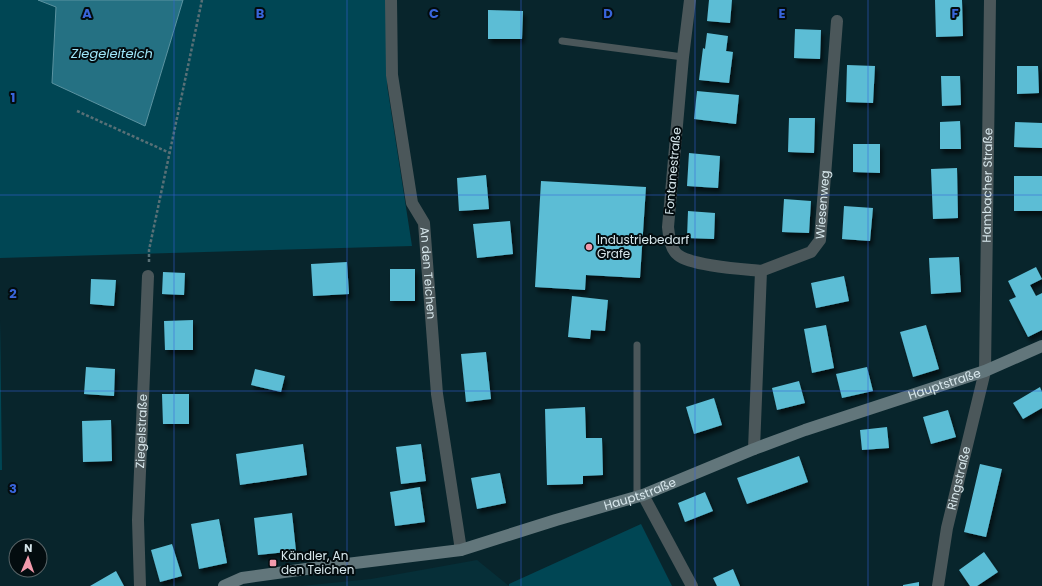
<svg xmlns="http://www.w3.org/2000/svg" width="1042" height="586" font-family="Poppins,sans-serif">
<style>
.built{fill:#062f38}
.green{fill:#004654}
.water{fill:#257183;stroke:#5a94a2}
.building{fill:#5cbdd5;filter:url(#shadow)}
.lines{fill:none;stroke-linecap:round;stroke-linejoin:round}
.path{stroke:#587076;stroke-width:2.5;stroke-dasharray:3 2;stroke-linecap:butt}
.lane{stroke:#4b575a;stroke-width:7}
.street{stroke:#4b575a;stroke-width:12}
.secondary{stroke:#62767b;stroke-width:12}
.grid{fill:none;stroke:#3965db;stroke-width:1;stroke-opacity:0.55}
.poi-dot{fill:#f29aac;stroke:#030c0f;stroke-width:1.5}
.labels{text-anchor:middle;stroke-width:4;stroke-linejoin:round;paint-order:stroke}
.street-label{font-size:12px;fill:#d7e7ec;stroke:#030c0f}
.poi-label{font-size:12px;fill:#d7e7ec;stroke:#030c0f;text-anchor:start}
.water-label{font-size:13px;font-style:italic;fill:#9ee6f9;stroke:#030c0f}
.grid-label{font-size:13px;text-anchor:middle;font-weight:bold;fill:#3965db;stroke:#030c0f;stroke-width:4;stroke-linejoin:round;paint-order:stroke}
</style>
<defs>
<filter id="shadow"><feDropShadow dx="2.5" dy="4.5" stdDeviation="2" flood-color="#0009"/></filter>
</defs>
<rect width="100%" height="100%" fill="#08252c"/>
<path class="built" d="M 477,560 L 509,586 L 301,586 L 371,579 Z"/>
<path class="green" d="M 0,0 L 38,0 L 56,7 L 52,83 L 145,126 L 183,0 L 388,0 L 387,85 L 412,246 L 0,258 Z
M 0,320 L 2,470 L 0,470 Z
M 641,524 L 672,586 L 509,586 L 509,584 Z"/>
<path class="water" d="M 38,0 L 183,0 L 145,126 L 52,83 L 56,7 Z"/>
<path class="building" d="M 709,0 L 732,0 L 730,23 L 707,21 Z
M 935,0 L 962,0 L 963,36 L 936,37 Z
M 488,10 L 523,11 L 522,39 L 488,39 Z
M 795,29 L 821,30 L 820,59 L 794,58 Z
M 707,33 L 728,36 L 726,51 L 733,52 L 729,83 L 699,80 L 703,48 L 705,49 Z
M 847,65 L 875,66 L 873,103 L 846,102 Z
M 1017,66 L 1038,66 L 1039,93 L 1017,94 Z
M 941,76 L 960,76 L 961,105 L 942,106 Z
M 697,91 L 739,95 L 736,124 L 694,119 Z
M 789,118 L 815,118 L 814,153 L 788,152 Z
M 960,121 L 961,149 L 940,149 L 940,122 Z
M 1015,122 L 1042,123 L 1042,148 L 1014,147 Z
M 853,144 L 880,144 L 880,173 L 853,172 Z
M 689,153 L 720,156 L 718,188 L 687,186 Z
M 957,168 L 958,218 L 933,219 L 931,169 Z
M 486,175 L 489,209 L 459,211 L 457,178 Z
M 1014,176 L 1042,176 L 1042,211 L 1014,211 Z
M 541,181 L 646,187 L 640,278 L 586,275 L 585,290 L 535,287 Z
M 784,199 L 811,201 L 809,233 L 782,232 Z
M 844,206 L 873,208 L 870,241 L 842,239 Z
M 688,211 L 715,213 L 714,239 L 687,238 Z
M 510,221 L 513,254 L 477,258 L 473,224 Z
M 959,257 L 961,292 L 931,294 L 929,258 Z
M 347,262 L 349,294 L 313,296 L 311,264 Z
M 1036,267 L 1042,279 L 1030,285 L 1036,296 L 1042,293 L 1042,330 L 1028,337 L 1009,300 L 1016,297 L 1008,281 Z
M 390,269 L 415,269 L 415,301 L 390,301 Z
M 163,272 L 185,273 L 184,295 L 162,294 Z
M 844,276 L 849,301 L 816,308 L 811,283 Z
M 91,279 L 116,280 L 114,306 L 90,304 Z
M 572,296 L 608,300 L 605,331 L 591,330 L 590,339 L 568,337 Z
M 193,320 L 193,350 L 165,350 L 164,321 Z
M 826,325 L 834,368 L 812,373 L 804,329 Z
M 926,325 L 939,369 L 913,377 L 900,332 Z
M 486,352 L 491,399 L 466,402 L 461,354 Z
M 86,367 L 115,369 L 114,396 L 84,394 Z
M 867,367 L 873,391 L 842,398 L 836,374 Z
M 255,369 L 285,376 L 281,392 L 251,385 Z
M 799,381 L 805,403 L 777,410 L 772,388 Z
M 1040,387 L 1042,392 L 1042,408 L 1023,419 L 1013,403 Z
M 162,394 L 189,394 L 189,424 L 163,424 Z
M 714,398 L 722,425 L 694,434 L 686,407 Z
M 585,407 L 586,438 L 602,438 L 603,475 L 583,476 L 583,484 L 547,485 L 545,409 Z
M 948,410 L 956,437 L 931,444 L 923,417 Z
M 111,420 L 112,461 L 83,462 L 82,421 Z
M 887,427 L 889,448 L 862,450 L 860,430 Z
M 303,444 L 307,475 L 240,485 L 236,454 Z
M 421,444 L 426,481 L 401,484 L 396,447 Z
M 799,456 L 808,482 L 747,504 L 737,478 Z
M 980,464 L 1002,469 L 986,537 L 964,532 Z
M 500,473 L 506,503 L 477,509 L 471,478 Z
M 420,487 L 425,522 L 395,526 L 390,492 Z
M 705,492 L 713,511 L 685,522 L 678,503 Z
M 292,513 L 296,551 L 258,555 L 254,518 Z
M 219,519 L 227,563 L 199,569 L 191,524 Z
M 172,544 L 182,576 L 160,582 L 151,550 Z
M 984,552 L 998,572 L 977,586 L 970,586 L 959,570 Z
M 733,569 L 740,586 L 717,586 L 713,578 Z
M 116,571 L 124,586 L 90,586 Z
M 919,582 L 919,586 L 903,586 L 903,585 Z"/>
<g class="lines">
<path class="path" d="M 77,111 L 170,153
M 149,262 L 149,250 L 202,0"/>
<path class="lane" d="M 562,41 L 683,57
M 637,497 L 637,345"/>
<g class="street">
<path id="s1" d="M 391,0 L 392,75 L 412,203 L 424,223 L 437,394 L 461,550"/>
<path d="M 690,0 L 683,57 L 668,227 C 669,236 670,249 678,255 C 692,266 742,269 761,271"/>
<path id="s2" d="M 754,449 L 761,271 L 811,252 L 820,240 L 837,21"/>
<path d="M 643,495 L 692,586"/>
<path id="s3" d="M 140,586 L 138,520 L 148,276"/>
<path id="s4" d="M 938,586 L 947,528 L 985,371 L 990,0"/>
</g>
<path class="secondary" id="s5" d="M 224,586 L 242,578 L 306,569 L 461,550 L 556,520 L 643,495 L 754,449 L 805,430 L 985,371 L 1042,346"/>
</g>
<path class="grid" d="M 174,0 L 174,586M 347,0 L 347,586M 521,0 L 521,586M 695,0 L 695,586M 868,0 L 868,586M 0,195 L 1042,195M 0,391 L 1042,391"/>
<g class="poi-dot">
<circle cx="589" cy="247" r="4"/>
<rect x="269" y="559" width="8" height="8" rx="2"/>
</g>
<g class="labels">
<g class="street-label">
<text transform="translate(673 171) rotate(-85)" y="4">Fontanestraße</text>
<text dy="4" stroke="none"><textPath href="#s4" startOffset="406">Hambacher Straße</textPath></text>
<text dy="4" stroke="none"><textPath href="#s2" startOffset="282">Wiesenweg</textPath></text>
<text dy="4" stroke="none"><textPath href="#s1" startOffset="278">An den Teichen</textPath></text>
<text dy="4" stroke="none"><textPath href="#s5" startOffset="752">Hauptstraße</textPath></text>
<text dy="4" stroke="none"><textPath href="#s3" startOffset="155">Ziegelstraße</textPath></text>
<text dy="4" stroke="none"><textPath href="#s4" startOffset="110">Ringstraße</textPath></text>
<text dy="4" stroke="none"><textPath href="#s5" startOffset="428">Hauptstraße</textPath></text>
</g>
<g class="poi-label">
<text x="597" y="244">Industriebedarf<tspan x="597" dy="14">Grafe</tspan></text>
<text x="281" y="560">Kändler, An<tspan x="281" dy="14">den Teichen</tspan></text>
</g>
<g class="water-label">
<text x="112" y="58">Ziegeleiteich</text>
</g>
</g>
<g class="grid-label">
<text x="87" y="18">A</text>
<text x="260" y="18">B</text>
<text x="434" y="18">C</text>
<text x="608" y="18">D</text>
<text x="782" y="18">E</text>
<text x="955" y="18">F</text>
<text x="13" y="102">1</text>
<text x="13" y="298">2</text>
<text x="13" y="493">3</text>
</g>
<g transform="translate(28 558) rotate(2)"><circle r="19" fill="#030c0f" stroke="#586467"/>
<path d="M0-3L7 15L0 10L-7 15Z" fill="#f29aac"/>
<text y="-6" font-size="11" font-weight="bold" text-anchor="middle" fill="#d7e7ec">N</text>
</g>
</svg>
